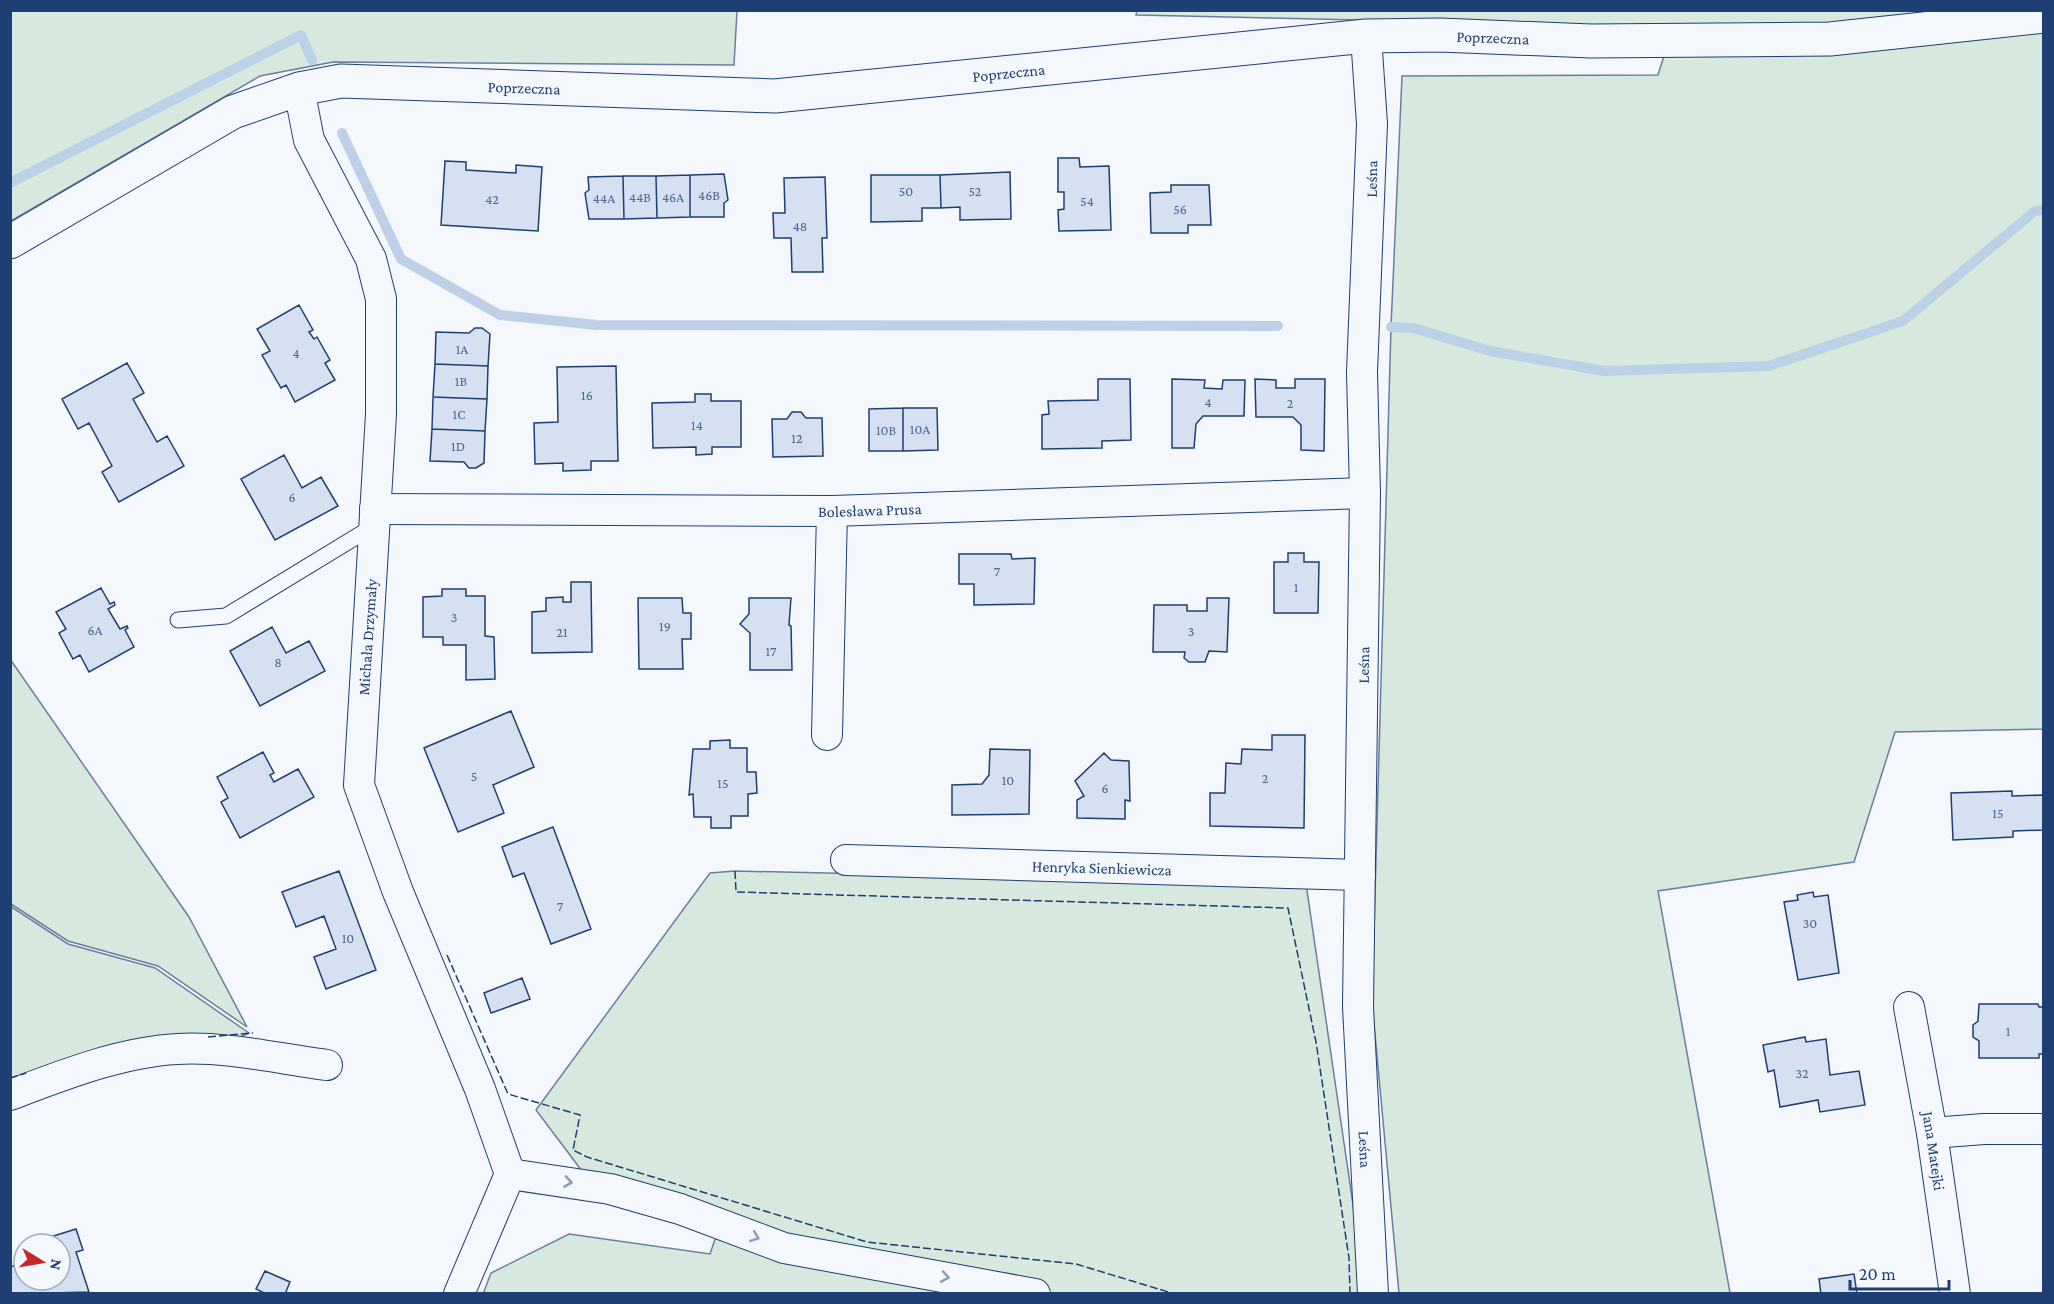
<svg xmlns="http://www.w3.org/2000/svg" width="2054" height="1304" font-family="'Crimson Pro',serif">
<style>
.green{fill:#d7e8df;stroke:#687fa3;stroke-width:1.5}
.lines{fill:none;stroke-linecap:round;stroke-linejoin:round}
.stream{stroke:#bed0e5;stroke-width:10}
.building{fill:#d5e0f0;stroke:#1d3f73;stroke-width:1.5}
.service-casing{stroke:#1d3f73;stroke-width:17}
.minor-casing{stroke:#1d3f73;stroke-width:32}
.tertiary-casing{stroke:#1d3f73;stroke-width:35}
.service{stroke:#f4f7fb;stroke-width:15}
.minor{stroke:#f4f7fb;stroke-width:30}
.tertiary{stroke:#f4f7fb;stroke-width:33}
.fence{stroke:#1d3f73;stroke-width:1.5;stroke-dasharray:8 3;stroke-linecap:butt}
.oneway{stroke:#889bb7}
.labels{text-anchor:middle;stroke-width:4.5;stroke-linejoin:round;paint-order:stroke}
.number-label{font-size:14px;fill:#4b6792}
.street-label{font-size:16px;fill:#1d3f73;stroke:#f4f7fb}
</style>
<rect width="100%" height="100%" fill="#f4f7fb"/>
<path class="green" d="M 11,10 L 737,10 L 737,11 L 734,65 L 333,62 L 260,76 L 11,221 Z
M 1137,10 L 2043,11 L 2043,729 L 1895,732 L 1854,862 L 1658,891 L 1730,1293 L 1399,1293 L 1372,1002 L 1391,327 L 1402,76 L 1658,75 L 1673,27 L 1136,15 Z
M 10,659 L 189,917 L 247,1027 L 158,966 L 68,941 L 11,904 Z
M 735,871 L 1306,884 L 1366,1293 L 483,1294 L 491,1273 L 569,1234 L 710,1254 L 722,1219 L 582,1171 L 536,1110 L 710,873 Z
M 10,906 L 68,944 L 155,968 L 249,1033 L 238,1038 L 11,1084 Z"/>
<g class="lines">
<path class="stream" d="M 342,133 L 401,259 L 500,315 L 597,325 L 1278,326
M 10,183 L 301,35 L 312,60
M 1391,327 L 1413,328 L 1490,351 L 1604,371 L 1769,366 L 1903,321 L 2035,211 L 2044,210"/>
</g>
<path class="building" d="M 1058,158 L 1079,158 L 1080,167 L 1109,166 L 1111,230 L 1059,231 L 1058,210 L 1064,209 L 1064,192 L 1058,192 Z
M 445,161 L 466,162 L 466,170 L 516,173 L 516,165 L 542,167 L 538,231 L 441,225 Z
M 1010,172 L 1011,219 L 960,220 L 960,207 L 941,208 L 940,175 Z
M 724,174 L 728,200 L 724,203 L 724,217 L 690,217 L 690,175 Z
M 690,175 L 690,217 L 657,218 L 656,176 Z
M 871,175 L 940,175 L 941,208 L 922,208 L 922,221 L 871,222 Z
M 623,176 L 624,219 L 589,219 L 585,193 L 589,190 L 588,177 Z
M 623,176 L 656,176 L 657,218 L 624,219 Z
M 825,177 L 827,238 L 822,238 L 823,272 L 792,272 L 791,238 L 774,238 L 773,213 L 785,213 L 784,178 Z
M 1171,185 L 1209,185 L 1211,225 L 1188,225 L 1188,233 L 1151,233 L 1150,193 L 1171,192 Z
M 299,305 L 313,330 L 309,332 L 314,339 L 317,337 L 330,360 L 325,363 L 335,380 L 295,402 L 286,385 L 281,388 L 262,355 L 270,351 L 257,329 Z
M 475,328 L 482,328 L 490,334 L 488,366 L 435,364 L 436,332 L 469,333 Z
M 127,363 L 144,393 L 133,399 L 157,442 L 167,436 L 184,466 L 119,502 L 102,472 L 112,466 L 89,423 L 78,429 L 62,399 Z
M 435,364 L 488,366 L 487,399 L 433,397 Z
M 616,366 L 618,461 L 591,461 L 591,470 L 563,471 L 563,463 L 535,464 L 534,423 L 558,422 L 557,367 Z
M 1098,379 L 1130,379 L 1131,440 L 1102,441 L 1102,448 L 1042,449 L 1042,415 L 1049,414 L 1048,401 L 1098,400 Z
M 1172,379 L 1205,380 L 1204,388 L 1222,389 L 1223,380 L 1245,380 L 1244,416 L 1203,416 L 1196,424 L 1194,448 L 1172,448 Z
M 1255,379 L 1276,380 L 1276,388 L 1295,388 L 1295,379 L 1325,379 L 1324,451 L 1301,450 L 1301,425 L 1293,417 L 1256,417 Z
M 695,394 L 711,394 L 711,401 L 741,401 L 741,447 L 712,447 L 712,454 L 696,455 L 696,447 L 653,448 L 652,403 L 695,402 Z
M 433,397 L 487,399 L 485,431 L 432,429 Z
M 903,408 L 937,408 L 938,450 L 903,451 Z
M 903,408 L 903,451 L 869,451 L 869,409 Z
M 792,412 L 801,412 L 806,418 L 822,418 L 823,456 L 773,457 L 772,419 L 787,419 Z
M 432,429 L 485,431 L 484,463 L 476,468 L 469,468 L 464,462 L 430,461 Z
M 284,455 L 302,488 L 321,477 L 338,506 L 275,540 L 241,479 Z
M 1288,553 L 1304,553 L 1304,562 L 1319,562 L 1318,613 L 1274,613 L 1274,562 L 1288,562 Z
M 959,554 L 1011,554 L 1012,559 L 1035,558 L 1034,604 L 974,605 L 974,584 L 959,584 Z
M 571,582 L 591,582 L 592,652 L 532,653 L 532,612 L 546,611 L 546,598 L 563,597 L 563,602 L 571,602 Z
M 101,588 L 110,604 L 114,602 L 115,605 L 108,609 L 120,629 L 127,626 L 128,628 L 125,630 L 134,647 L 89,672 L 80,655 L 73,659 L 59,633 L 66,629 L 56,612 Z
M 442,589 L 466,589 L 466,596 L 485,596 L 485,636 L 494,637 L 495,679 L 466,680 L 466,645 L 443,645 L 443,637 L 423,637 L 423,597 L 442,596 Z
M 638,598 L 682,598 L 683,613 L 691,613 L 691,639 L 682,639 L 683,669 L 639,669 Z
M 749,598 L 791,598 L 789,625 L 791,626 L 792,670 L 750,670 L 750,633 L 740,624 L 749,614 Z
M 1207,598 L 1229,598 L 1227,652 L 1209,651 L 1205,662 L 1189,662 L 1184,658 L 1185,652 L 1153,652 L 1154,605 L 1187,605 L 1187,611 L 1207,611 Z
M 272,627 L 286,653 L 309,641 L 325,671 L 260,706 L 230,651 Z
M 511,711 L 534,767 L 493,785 L 504,813 L 458,832 L 424,748 Z
M 1272,735 L 1305,735 L 1304,828 L 1210,826 L 1210,793 L 1225,793 L 1226,763 L 1241,764 L 1242,749 L 1272,750 Z
M 730,740 L 730,748 L 747,748 L 747,772 L 756,772 L 757,793 L 748,794 L 748,816 L 731,816 L 731,828 L 711,828 L 711,817 L 694,817 L 693,794 L 689,795 L 693,749 L 710,749 L 710,741 Z
M 990,749 L 1030,750 L 1029,814 L 952,815 L 952,785 L 982,784 L 989,775 Z
M 263,752 L 274,773 L 270,775 L 274,782 L 298,769 L 314,797 L 240,838 L 221,802 L 228,798 L 217,777 Z
M 1104,753 L 1111,760 L 1129,761 L 1130,801 L 1125,800 L 1125,819 L 1077,818 L 1077,800 L 1084,796 L 1075,781 Z
M 2012,791 L 2012,796 L 2044,795 L 2044,830 L 2013,831 L 2013,837 L 1953,840 L 1951,793 Z
M 553,827 L 591,929 L 551,944 L 524,873 L 513,877 L 502,847 Z
M 339,871 L 376,970 L 326,989 L 314,957 L 336,949 L 324,916 L 296,927 L 282,892 Z
M 1813,892 L 1814,897 L 1828,895 L 1839,973 L 1798,980 L 1784,902 L 1798,900 L 1797,895 Z
M 522,978 L 530,999 L 491,1013 L 484,993 Z
M 1979,1004 L 2038,1004 L 2039,1007 L 2044,1007 L 2044,1054 L 2039,1054 L 2039,1058 L 1979,1058 L 1979,1041 L 1973,1037 L 1973,1025 L 1978,1021 Z
M 1805,1037 L 1806,1042 L 1826,1039 L 1830,1075 L 1859,1071 L 1865,1105 L 1820,1112 L 1818,1100 L 1780,1107 L 1774,1070 L 1768,1072 L 1763,1045 Z
M 76,1229 L 83,1250 L 76,1252 L 89,1292 L 10,1294 L 10,1267 L 24,1263 L 24,1280 L 60,1280 L 60,1244 L 28,1244 Z
M 265,1271 L 290,1282 L 285,1294 L 266,1294 L 256,1289 Z
M 1854,1274 L 1857,1294 L 1821,1294 L 1819,1279 Z"/>
<g class="lines">
<g class="service-casing">
<path id="service" d="M 178,620 L 226,616 L 374,526"/>
</g>
<g class="minor-casing">
<g id="minor">
<path id="s1" d="M 1366,36 L 1372,124 L 1362,372 L 1365,493 L 1358,1007 L 1373,1294"/>
<path d="M 299,89 L 309,140 L 371,259 L 381,299 L 381,414 L 359,785 L 398,892 L 480,1089 L 510,1174"/>
<path id="s2" d="M 375,509 L 832,511 L 1365,493"/>
<path d="M 827,735 L 832,511"/>
<path id="s3" d="M 846,860 L 1360,875"/>
<path id="s4" d="M 1909,1007 L 1932,1133 L 1955,1294"/>
<path d="M 10,1095 C 63,1075 121,1052 177,1049 C 225,1046 280,1059 327,1065"/>
<path d="M 1932,1133 L 1984,1129 L 2044,1129"/>
<path d="M 510,1174 L 610,1189 L 680,1209 L 784,1248 L 1035,1294"/>
<path d="M 459,1294 L 510,1174"/>
</g>
</g>
<g class="tertiary-casing">
<g id="tertiary">
<path id="s5" d="M 10,242 L 233,112 L 299,89 L 341,81 L 775,96 L 1366,36 L 1440,35 L 1591,41 L 1830,39 L 2044,16"/>
</g>
</g>
<use href="#service" class="service"/>
<use href="#minor" class="minor"/>
<use href="#tertiary" class="tertiary"/>
<path class="fence" d="M 735,871 L 736,892 L 1288,908 L 1316,1042 L 1349,1258 L 1350,1294
M 447,955 L 508,1094 L 580,1115 L 573,1150 L 587,1157 L 867,1242 L 1076,1264 L 1175,1294
M 208,1037 L 253,1033
M 10,1078 L 26,1073"/>
</g>
<defs><path id="oneway-chevron" d="M-2-3.5L2.5 0L-2 3.5" fill="none" stroke-width="1.6" stroke-linecap="round" stroke-linejoin="round" transform="scale(1.5)"/></defs>
<g class="oneway">
<use href="#oneway-chevron" transform="translate(568 1182) rotate(9)"/>
<use href="#oneway-chevron" transform="translate(755 1237) rotate(21)"/>
<use href="#oneway-chevron" transform="translate(945 1277) rotate(10)"/>
</g>
<g class="labels">
<g class="number-label">
<text x="906" y="196">50</text>
<text x="975" y="196">52</text>
<text x="709" y="200">46B</text>
<text x="640" y="202">44B</text>
<text x="673" y="202">46A</text>
<text x="604" y="203">44A</text>
<text x="492" y="204">42</text>
<text x="1087" y="206">54</text>
<text x="1180" y="214">56</text>
<text x="800" y="231">48</text>
<text x="462" y="354">1A</text>
<text x="296" y="358">4</text>
<text x="461" y="386">1B</text>
<text x="587" y="400">16</text>
<text x="1208" y="407">4</text>
<text x="1290" y="408">2</text>
<text x="459" y="419">1C</text>
<text x="697" y="430">14</text>
<text x="920" y="434">10A</text>
<text x="886" y="435">10B</text>
<text x="797" y="443">12</text>
<text x="458" y="451">1D</text>
<text x="292" y="502">6</text>
<text x="997" y="576">7</text>
<text x="1296" y="592">1</text>
<text x="454" y="622">3</text>
<text x="665" y="631">19</text>
<text x="95" y="635">6A</text>
<text x="1191" y="636">3</text>
<text x="562" y="637">21</text>
<text x="771" y="656">17</text>
<text x="278" y="667">8</text>
<text x="474" y="781">5</text>
<text x="1265" y="783">2</text>
<text x="1008" y="785">10</text>
<text x="723" y="788">15</text>
<text x="1105" y="793">6</text>
<text x="1998" y="818">15</text>
<text x="560" y="911">7</text>
<text x="1810" y="928">30</text>
<text x="348" y="943">10</text>
<text x="2008" y="1036">1</text>
<text x="1802" y="1078">32</text>
</g>
<g class="street-label">
<text dy="6" stroke="none"><textPath href="#s5" startOffset="1526">Poprzeczna</textPath></text>
<text dy="6" stroke="none"><textPath href="#s5" startOffset="1040">Poprzeczna</textPath></text>
<text dy="6" stroke="none"><textPath href="#s5" startOffset="554">Poprzeczna</textPath></text>
<text transform="translate(1371 179) rotate(-89)" y="6">Leśna</text>
<text dy="6" stroke="none"><textPath href="#s2" startOffset="495">Bolesława Prusa</textPath></text>
<text transform="translate(367 637) rotate(-86)" y="6">Michała Drzymały</text>
<text transform="translate(1363 665) rotate(-89)" y="6">Leśna</text>
<text dy="6" stroke="none"><textPath href="#s3" startOffset="256">Henryka Sienkiewicza</textPath></text>
<text dy="6" stroke="none"><textPath href="#s1" startOffset="1114">Leśna</textPath></text>
<text dy="6" stroke="none"><textPath href="#s4" startOffset="146">Jana Matejki</textPath></text>
</g>
</g>
<rect width="2054" height="1304" fill="none" stroke="#1d3f73" stroke-width="24"/>
<g transform="translate(42 1262) rotate(101)"><circle r="28" fill="#f4f7fb" stroke="#9eadc5" stroke-width="1.5"/>
<path d="M0-4.5L10 22L0 15L-10 22Z" fill="#c62828"/>
<text y="-9" font-size="16" font-weight="bold" text-anchor="middle" fill="#1d3f73">N</text>
</g>
<path d="M1850 1280v9h99v-9" fill="none" stroke="#1d3f73" stroke-width="3"/>
<text x="1859" y="1280" font-size="18" fill="#1d3f73" stroke="#f4f7fb" stroke-width="4.5" paint-order="stroke">20 m</text>
</svg>
